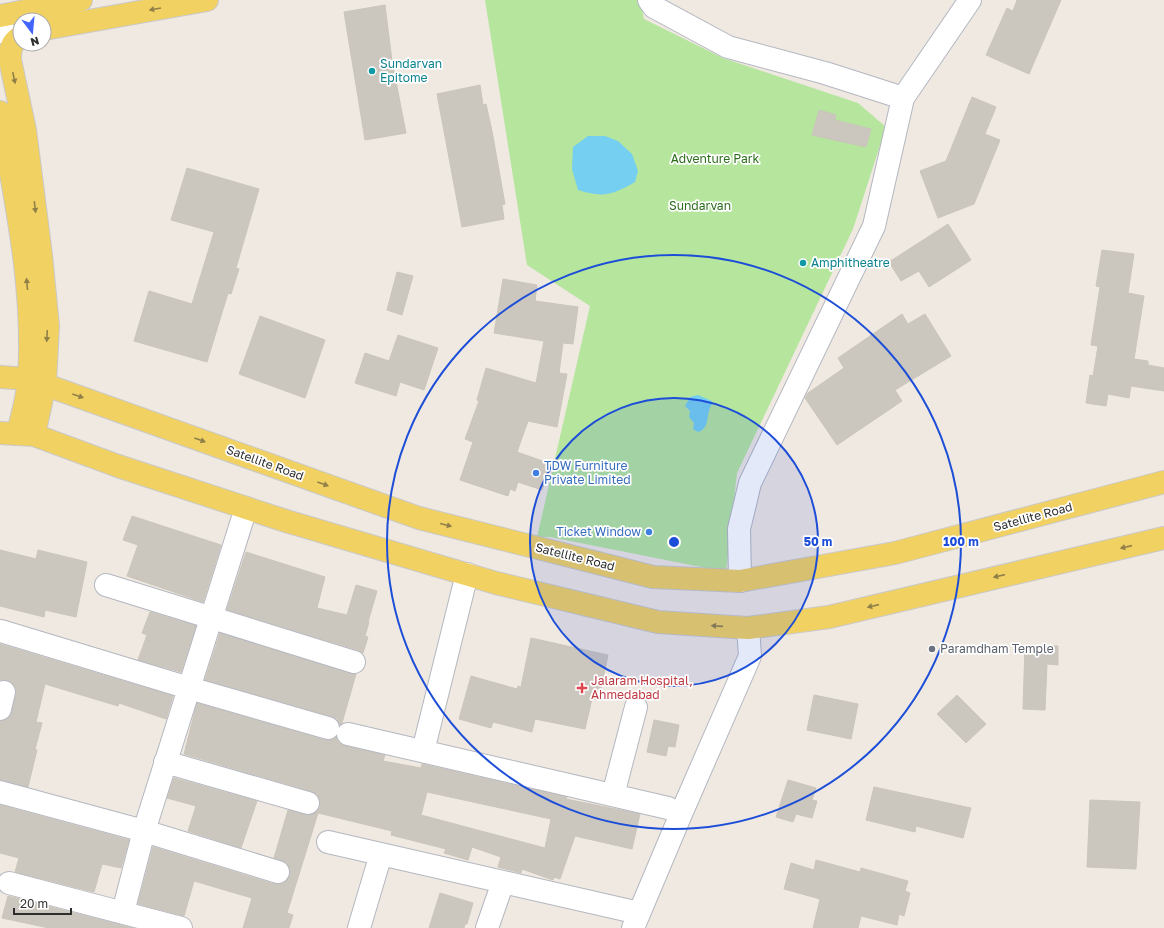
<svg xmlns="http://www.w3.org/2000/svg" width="1164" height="928" font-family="'Golos Text',sans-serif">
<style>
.green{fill:#b6e59e}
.water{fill:#75cff0}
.building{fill:#cbc7bf;stroke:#cbc5ba;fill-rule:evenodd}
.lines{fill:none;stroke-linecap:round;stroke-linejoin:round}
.minor-casing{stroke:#b4b7c1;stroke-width:24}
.major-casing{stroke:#c9c9c9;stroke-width:24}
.minor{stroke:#fff;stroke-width:22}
.major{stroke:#f2d163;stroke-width:22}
.oneway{fill:#908048}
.ring{fill:none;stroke:#1d4ed8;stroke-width:2}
.culture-dot{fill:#0f9aa8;stroke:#fff;stroke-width:1.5}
.shop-dot{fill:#3f7fe0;stroke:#fff;stroke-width:1.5}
.worship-dot{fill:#6b7280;stroke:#fff;stroke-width:1.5}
.health-dot{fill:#e0444e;stroke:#fff;stroke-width:1.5}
.labels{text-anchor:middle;stroke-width:3.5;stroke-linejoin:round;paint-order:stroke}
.culture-label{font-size:12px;fill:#0d838f;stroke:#fff;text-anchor:start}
.park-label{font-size:12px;fill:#2c6e1b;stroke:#fff}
.street-label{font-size:12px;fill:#2e2e2e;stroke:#fff}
.shop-label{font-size:12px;fill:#366cbe;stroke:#fff;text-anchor:start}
.worship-label{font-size:12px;fill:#5b616d;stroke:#fff;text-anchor:start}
.health-label{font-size:12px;fill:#be3a42;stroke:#fff;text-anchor:start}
.centre{fill:#1d4ed8;stroke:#fff;stroke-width:2}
.ring-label{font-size:12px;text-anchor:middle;font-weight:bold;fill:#1d4ed8;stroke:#fff;stroke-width:3.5;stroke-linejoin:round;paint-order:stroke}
</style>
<rect width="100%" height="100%" fill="#efe9e1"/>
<path class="green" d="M 485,0 L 640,0 L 644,19 L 723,58 L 858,103 L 886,127 L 853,229 L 737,473 L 726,572 L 550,537 L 537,537 L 590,306 L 527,265 Z"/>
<path class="water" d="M 588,136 L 605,136 L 618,141 L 632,154 L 638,171 L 635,182 C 612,195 604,198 578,190 L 572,169 L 573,147 Z
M 698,395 L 712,401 L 712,404 C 705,414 711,428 698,432 L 693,429 L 694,423 L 689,417 L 690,411 L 685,406 L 690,397 Z"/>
<path class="building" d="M 1017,0 L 1061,0 L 1029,74 L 986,55 L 1007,8 L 1013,11 Z
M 385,5 L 392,61 L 406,133 L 365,140 L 344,12 Z
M 480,85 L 483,105 L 486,104 L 492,131 L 505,204 L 502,205 L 504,219 L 462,227 L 437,94 Z
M 972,97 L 996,107 L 985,134 L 1000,140 L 974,204 L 938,218 L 920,171 L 946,161 Z
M 819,110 L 836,115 L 835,120 L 871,129 L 866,147 L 812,135 Z
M 187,168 L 259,189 L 236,268 L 239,269 L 231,294 L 228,293 L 207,362 L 134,341 L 149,291 L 192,304 L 214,232 L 171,220 Z
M 948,224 L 971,260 L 929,287 L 919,271 L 901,281 L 889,262 Z
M 1102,250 L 1134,254 L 1128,293 L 1144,296 L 1134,359 L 1148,361 L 1148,365 L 1164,368 L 1164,391 L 1131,386 L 1129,398 L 1108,394 L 1106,406 L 1086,403 L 1090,375 L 1093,376 L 1098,346 L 1091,345 L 1100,287 L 1096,286 Z
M 397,272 L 413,276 L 402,315 L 387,310 Z
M 503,279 L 537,285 L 535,301 L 578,307 L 573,344 L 563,343 L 559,373 L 567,374 L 557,427 L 528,421 L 517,452 L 551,464 L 542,490 L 518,482 L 515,491 L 510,489 L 508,496 L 460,480 L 473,442 L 465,439 L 479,401 L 477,400 L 486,368 L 536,383 L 544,341 L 494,333 Z
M 902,314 L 908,324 L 925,314 L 951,356 L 895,390 L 902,401 L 837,445 L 805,398 L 808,393 L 844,368 L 838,358 Z
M 260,316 L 325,340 L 305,398 L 239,374 Z
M 398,335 L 438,348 L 424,390 L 400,382 L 396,396 L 355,383 L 365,353 L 389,361 Z
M 132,516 L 221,545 L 203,602 L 127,576 L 138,545 L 123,540 Z
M 0,550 L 36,559 L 38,550 L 87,562 L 76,617 L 45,610 L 44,617 L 0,606 Z
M 246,552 L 325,577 L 317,608 L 347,615 L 356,585 L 377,591 L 368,622 L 369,622 L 365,636 L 368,637 L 363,653 L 358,650 L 227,610 Z
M 150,612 L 196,626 L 181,672 L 138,660 L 147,635 L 142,633 Z
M 220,633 L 356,674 L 342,723 L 340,725 L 337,719 L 331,716 L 205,680 Z
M 531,638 L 608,655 L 599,700 L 592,699 L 585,729 L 535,719 L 532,732 L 493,722 L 491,728 L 459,719 L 471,676 L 517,689 L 518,686 L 521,687 Z
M 0,644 L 173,696 L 166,719 L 119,703 L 118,706 L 45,684 L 36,722 L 42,723 L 35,749 L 37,750 L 28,787 L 0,780 L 0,721 L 9,717 L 16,694 L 16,688 L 12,683 L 6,680 L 0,680 Z
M 1025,645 L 1058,646 L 1058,665 L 1047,664 L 1045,710 L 1023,709 Z
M 814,695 L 858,704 L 851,739 L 807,730 Z
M 957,695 L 986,724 L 966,743 L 937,714 Z
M 197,703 L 325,740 L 331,740 L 336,737 L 339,743 L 345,746 L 385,755 L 383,761 L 421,768 L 422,764 L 567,797 L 566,799 L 640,814 L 632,849 L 575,836 L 560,879 L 554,877 L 553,880 L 522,869 L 521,873 L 498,867 L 501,857 L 472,847 L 468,860 L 444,853 L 446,849 L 391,835 L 392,831 L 318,813 L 287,913 L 293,915 L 289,928 L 243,928 L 252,898 L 194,881 L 184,916 L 138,904 L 153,847 L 274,884 L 280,884 L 286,881 L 290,875 L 290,869 L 287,863 L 274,858 L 288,810 L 311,815 L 316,812 L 320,807 L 320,800 L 317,794 L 311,791 L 184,754 ZM 427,792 L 551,819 L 545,848 L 421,815 Z
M 654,720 L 679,725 L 675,747 L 668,746 L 666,756 L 647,752 Z
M 174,778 L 257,801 L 241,848 L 188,831 L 196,806 L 167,798 Z
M 788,780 L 816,788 L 812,800 L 817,801 L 812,818 L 796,814 L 793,822 L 776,817 Z
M 874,787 L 971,808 L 963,838 L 916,826 L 915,832 L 866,820 Z
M 1090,800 L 1140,802 L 1136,869 L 1087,867 Z
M 0,805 L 129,840 L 121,868 L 102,864 L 94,892 L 15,872 L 19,858 L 0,853 Z
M 816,860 L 860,872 L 861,868 L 908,881 L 905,891 L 910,893 L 904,916 L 899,914 L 897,925 L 861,916 L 858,928 L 813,928 L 820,899 L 784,889 L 791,863 L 814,870 Z
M 440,893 L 473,903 L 467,924 L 465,924 L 464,928 L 429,928 Z
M 8,896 L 132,928 L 49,928 L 2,918 Z"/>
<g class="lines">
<g class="minor-casing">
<path id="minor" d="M 649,0 L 654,7 L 728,47 L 825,73 L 903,98 L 874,226 L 750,483 L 739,529 L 740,581
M 0,27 L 14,41
M 903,98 L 970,0
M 106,585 L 354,662
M 1,631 L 189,688 L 328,728
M 0,709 L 4,692
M 348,734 L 668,808
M 423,751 L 467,574
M 165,762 L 308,803
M 0,792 L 144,831 L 278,872
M 613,795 L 636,707
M 328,842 L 639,913
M 9,883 L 181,928
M 123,912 L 144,831 L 246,508
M 359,928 L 381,854
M 487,928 L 503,882
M 633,928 L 681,814 L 750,656 L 748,628"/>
</g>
<g class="major-casing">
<path id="major" d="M 0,16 L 81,0
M 44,29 L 207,0
M 20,37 C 11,43 10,49 10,60 L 25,130 L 41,255 L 48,326 L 45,384 L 34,435
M 0,112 C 15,199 35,288 29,377 C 28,396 22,415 18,433
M 0,377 L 29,379 L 419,518 L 653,577 L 740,581 L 895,553 L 1164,482
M 0,433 L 34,435 L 118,466 L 286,521 L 496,583 L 658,622 L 748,628 L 829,617 L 1164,538"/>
</g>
<use href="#minor" class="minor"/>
<use href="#major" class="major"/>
</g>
<defs><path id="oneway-solid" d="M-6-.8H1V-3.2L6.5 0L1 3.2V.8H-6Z"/></defs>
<g class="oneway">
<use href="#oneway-solid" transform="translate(155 9) rotate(170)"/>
<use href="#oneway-solid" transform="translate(14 78) rotate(78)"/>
<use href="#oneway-solid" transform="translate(35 207) rotate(83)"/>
<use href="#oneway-solid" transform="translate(27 284) rotate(-95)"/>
<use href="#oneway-solid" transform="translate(47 336) rotate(93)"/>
<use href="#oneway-solid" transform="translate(78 396) rotate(19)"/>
<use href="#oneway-solid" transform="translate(200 440) rotate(20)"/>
<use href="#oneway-solid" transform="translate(323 484) rotate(20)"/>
<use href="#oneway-solid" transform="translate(446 525) rotate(14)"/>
<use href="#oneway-solid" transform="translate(1126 547) rotate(167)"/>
<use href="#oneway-solid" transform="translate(999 576) rotate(167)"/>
<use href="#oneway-solid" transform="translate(873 606) rotate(167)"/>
<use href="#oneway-solid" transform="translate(717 626) rotate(-176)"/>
</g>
<circle cx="674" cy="542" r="144" fill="#1d4ed8" fill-opacity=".12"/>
<g class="ring">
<circle cx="674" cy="542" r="144"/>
<circle cx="674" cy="542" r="287"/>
</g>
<g class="culture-dot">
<circle cx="372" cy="71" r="4"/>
<circle cx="803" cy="263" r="4"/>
</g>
<g class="shop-dot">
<circle cx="536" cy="473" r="4"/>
<circle cx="649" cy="532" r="4"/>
</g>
<circle class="worship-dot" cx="932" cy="649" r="4"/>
<path class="health-dot" d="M580 682h4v4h4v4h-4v4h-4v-4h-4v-4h4z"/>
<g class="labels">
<g class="culture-label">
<text x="380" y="68">Sundarvan<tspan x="380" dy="14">Epitome</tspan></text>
<text x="811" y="267">Amphitheatre</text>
</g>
<g class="park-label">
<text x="715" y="163">Adventure Park</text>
<text x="700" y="210">Sundarvan</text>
</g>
<g class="street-label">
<text transform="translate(265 463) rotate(20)" y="4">Satellite Road</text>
<text transform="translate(1033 517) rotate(-15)" y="4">Satellite Road</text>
<text transform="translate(575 557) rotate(14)" y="4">Satellite Road</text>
</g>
<g class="shop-label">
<text x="544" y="470">TDW Furniture<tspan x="544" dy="14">Private Limited</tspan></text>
<text x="641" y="536" text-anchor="end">Ticket Window</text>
</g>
<g class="worship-label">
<text x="940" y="653">Paramdham Temple</text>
</g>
<g class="health-label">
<text x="591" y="685">Jalaram Hospital,<tspan x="591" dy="14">Ahmedabad</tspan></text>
</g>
</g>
<circle cx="674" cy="542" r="6" class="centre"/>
<g class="ring-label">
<text x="818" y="546">50 m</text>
<text x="961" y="546">100 m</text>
</g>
<g transform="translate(32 32) rotate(164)"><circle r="19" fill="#ffffff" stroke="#ababab"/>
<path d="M0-3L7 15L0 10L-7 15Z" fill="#4264fb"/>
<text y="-6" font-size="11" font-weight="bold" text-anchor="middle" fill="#2e2e2e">N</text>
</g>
<path d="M14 908v6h57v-6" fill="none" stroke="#2e2e2e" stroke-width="2"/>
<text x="20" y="908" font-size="12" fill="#2e2e2e" stroke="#ffffff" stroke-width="3" paint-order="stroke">20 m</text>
</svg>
